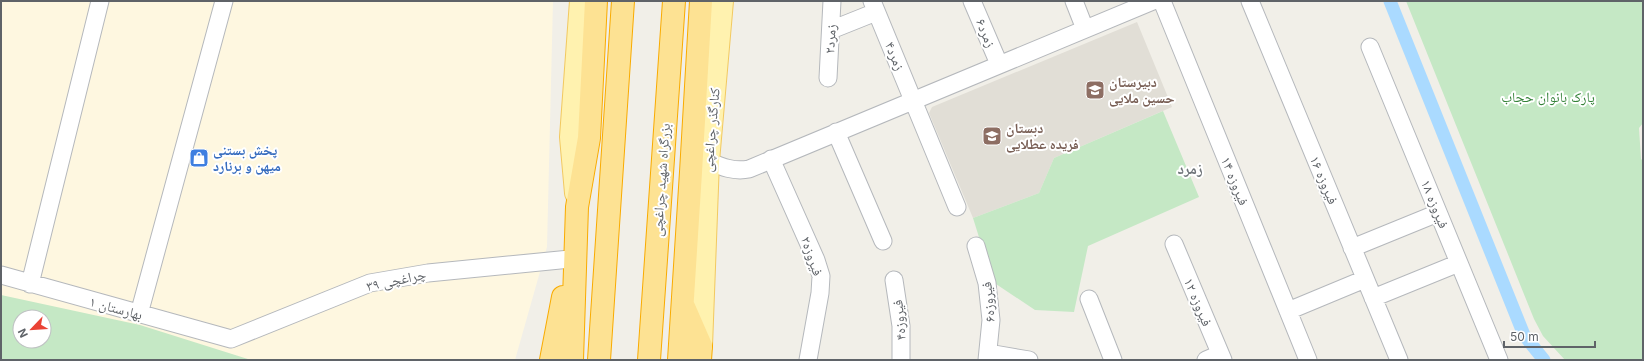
<svg xmlns="http://www.w3.org/2000/svg" width="1644" height="361" font-family="Inter,'Noto Naskh Arabic',sans-serif">
<style>
.commercial{fill:#fef7e0;fill-rule:evenodd}
.education{fill:#e1ded6}
.green{fill:#c5e8c5;fill-rule:evenodd}
.lines{fill:none;stroke-linecap:round;stroke-linejoin:round}
.canal{stroke:#aadaff;stroke-width:13}
.minor-casing{stroke:#b5b8bc;stroke-width:19}
.major-casing{stroke:#f2c960;stroke-width:24}
.highway-casing{stroke:#f9ab00;stroke-width:24}
.minor{stroke:#fff;stroke-width:17}
.major{stroke:#fff2af;stroke-width:22}
.highway{stroke:#fde293;stroke-width:22}
.labels{text-anchor:middle;stroke-width:4;stroke-linejoin:round;paint-order:stroke}
.street-label{font-size:14px;fill:#5f6368;stroke:#fff}
.education-label{font-size:14px;font-weight:bold;fill:#785e54;stroke:#fff;text-anchor:start}
.park-label{font-size:14px;fill:#348238;stroke:#fff}
.shop-label{font-size:14px;font-weight:bold;fill:#366cbe;stroke:#fff;text-anchor:start}
.neighbourhood-label{font-size:15px;font-weight:bold;fill:#70757a;stroke:#fff}
</style>
<rect width="100%" height="100%" fill="#f1efe8"/>
<path class="commercial" d="M 1,1 L 553,1 L 547,247 L 515,360 L 1,360 ZM 20,317 L 44,317 L 44,341 L 20,341 Z"/>
<path class="education" d="M 1137,22 L 1172,107 L 1054,158 L 1039,193 L 973,218 L 929,113 L 932,107 Z"/>
<path class="green" d="M 1406,1 L 1643,1 L 1643,123 L 1639,128 L 1641,159 L 1643,161 L 1643,360 L 1565,360 L 1543,336 L 1534,319 Z
M 1163,111 L 1199,197 L 1088,246 L 1074,312 L 1035,310 L 993,282 L 973,218 L 1039,193 L 1054,158 Z
M 1,295 L 140,325 L 251,360 L 1,360 ZM 20,317 L 44,317 L 44,341 L 20,341 Z"/>
<g class="lines">
<path class="canal" d="M 1390,1 L 1524,335 L 1544,360"/>
<g class="minor-casing">
<path id="minor" d="M 872,1 L 957,207
M 972,1 L 999,64
M 1074,1 L 1085,29
M 1162,1 L 1308,360
M 1250,1 L 1399,360
M 831,30 L 876,12
M 1370,47 L 1499,360
M 828,78 L 832,1
M 836,132 L 883,241
M 771,159 L 816,260 L 821,276 L 820,293 L 808,360
M 708,161 C 722,167 734,172 749,169 L 1153,1
M 1174,244 L 1223,360
M 976,246 L 987,283 L 991,320 L 987,360
M 1352,248 L 1438,213
M 1,275 L 231,339 L 370,283 L 428,273 L 570,259
M 894,280 L 901,326 L 901,360
M 30,284 L 100,1
M 1373,298 L 1459,263
M 1089,299 L 1113,360
M 1288,311 L 1365,279
M 139,314 L 224,1
M 988,353 L 1029,360
M 1206,360 L 1220,354"/>
</g>
<g class="major-casing">
<path id="major" d="M 576,193 L 571,137 L 581,1
M 701,346 L 708,161 L 722,1"/>
</g>
<g class="highway-casing">
<path id="highway" d="M 684,307 L 701,346 L 700,360
M 551,360 L 563,297
M 572,360 L 577,207 L 589,138 L 596,1
M 599,360 L 623,1
M 649,360 L 674,1
M 679,360 L 691,172 L 701,1"/>
</g>
<use href="#minor" class="minor"/>
<use href="#major" class="major"/>
<use href="#highway" class="highway"/>
</g>
<defs>
<g id="school-square" transform="scale(1)"><rect x="-9" y="-9" width="18" height="18" rx="4" fill="#8d6e63" stroke="#fff"/><path d="M0-5L7-2L0 1L-7-2ZM-4 1L0 2.5L4 1V4Q0 6-4 4Z" fill="#fff"/></g>
<g id="shop-square" transform="scale(1)"><rect x="-9" y="-9" width="18" height="18" rx="4" fill="#3f7fe0" stroke="#fff"/><path d="M-5-2.5h2.3a2.7 3.5 0 0 1 5.4 0H5L5.5 6h-11ZM-1.5-2.5h3a1.5 2.3 0 0 0-3 0Z" fill="#fff"/></g>
</defs>
<g fill-rule="evenodd">
<use href="#school-square" x="1095" y="90"/>
<use href="#school-square" x="992" y="136"/>
<use href="#shop-square" x="199" y="158"/>
</g>
<g class="labels">
<g class="street-label">
<text transform="translate(986 33) rotate(67)" y="5">زمرد۶</text>
<text transform="translate(830 39) rotate(-87)" y="5">زمرد۲</text>
<text transform="translate(895 56) rotate(67)" y="5">زمرد۴</text>
<text transform="translate(711 130) rotate(-85)" y="5">کنارگذر چراغچی</text>
<text transform="translate(661 180) rotate(-86)" y="5">بزرگراه شهید چراغچی</text>
<text transform="translate(1324 180) rotate(67)" y="5">فیروزه ۱۶</text>
<text transform="translate(1235 181) rotate(68)" y="5">فیروزه ۱۴</text>
<text transform="translate(1435 204) rotate(68)" y="5">فیروزه ۱۸</text>
<text transform="translate(812 256) rotate(71)" y="5">فیروزه۲</text>
<text transform="translate(396 280) rotate(-12)" y="5">چراغچی ۳۹</text>
<text transform="translate(988 302) rotate(-95)" y="5">فیروزه۶</text>
<text transform="translate(1198 302) rotate(67)" y="5">فیروزه ۱۲</text>
<text transform="translate(116 308) rotate(15)" y="5">بهارستان ۱</text>
<text transform="translate(899 320) rotate(-95)" y="5">فیروزه۴</text>
</g>
<g class="education-label">
<text x="1109" y="87">دبیرستان<tspan x="1109" dy="16">حسین ملایی</tspan></text>
<text x="1006" y="133">دبستان<tspan x="1006" dy="16">فریده عطلایی</tspan></text>
</g>
<g class="park-label">
<text x="1548" y="102">پارک بانوان حجاب</text>
</g>
<g class="shop-label">
<text x="213" y="155">پخش بستنی<tspan x="213" dy="16">میهن و برنارد</tspan></text>
</g>
<g class="neighbourhood-label">
<text x="1190" y="174">زمرد</text>
</g>
</g>
<rect width="1644" height="361" fill="none" stroke="#5f6368" stroke-width="4"/>
<g transform="translate(32 329) rotate(245)"><circle r="19" fill="#ffffff" stroke="#bfc1c3"/>
<path d="M0-3L7 15L0 10L-7 15Z" fill="#ea4335"/>
<text y="-6" font-size="11" font-weight="bold" text-anchor="middle" fill="#5f6368">N</text>
</g>
<path d="M1504 341v6h91v-6" fill="none" stroke="#5f6368" stroke-width="2"/>
<text x="1510" y="341" font-size="12" fill="#5f6368" stroke="#ffffff" stroke-width="3" paint-order="stroke">50 m</text>
</svg>
